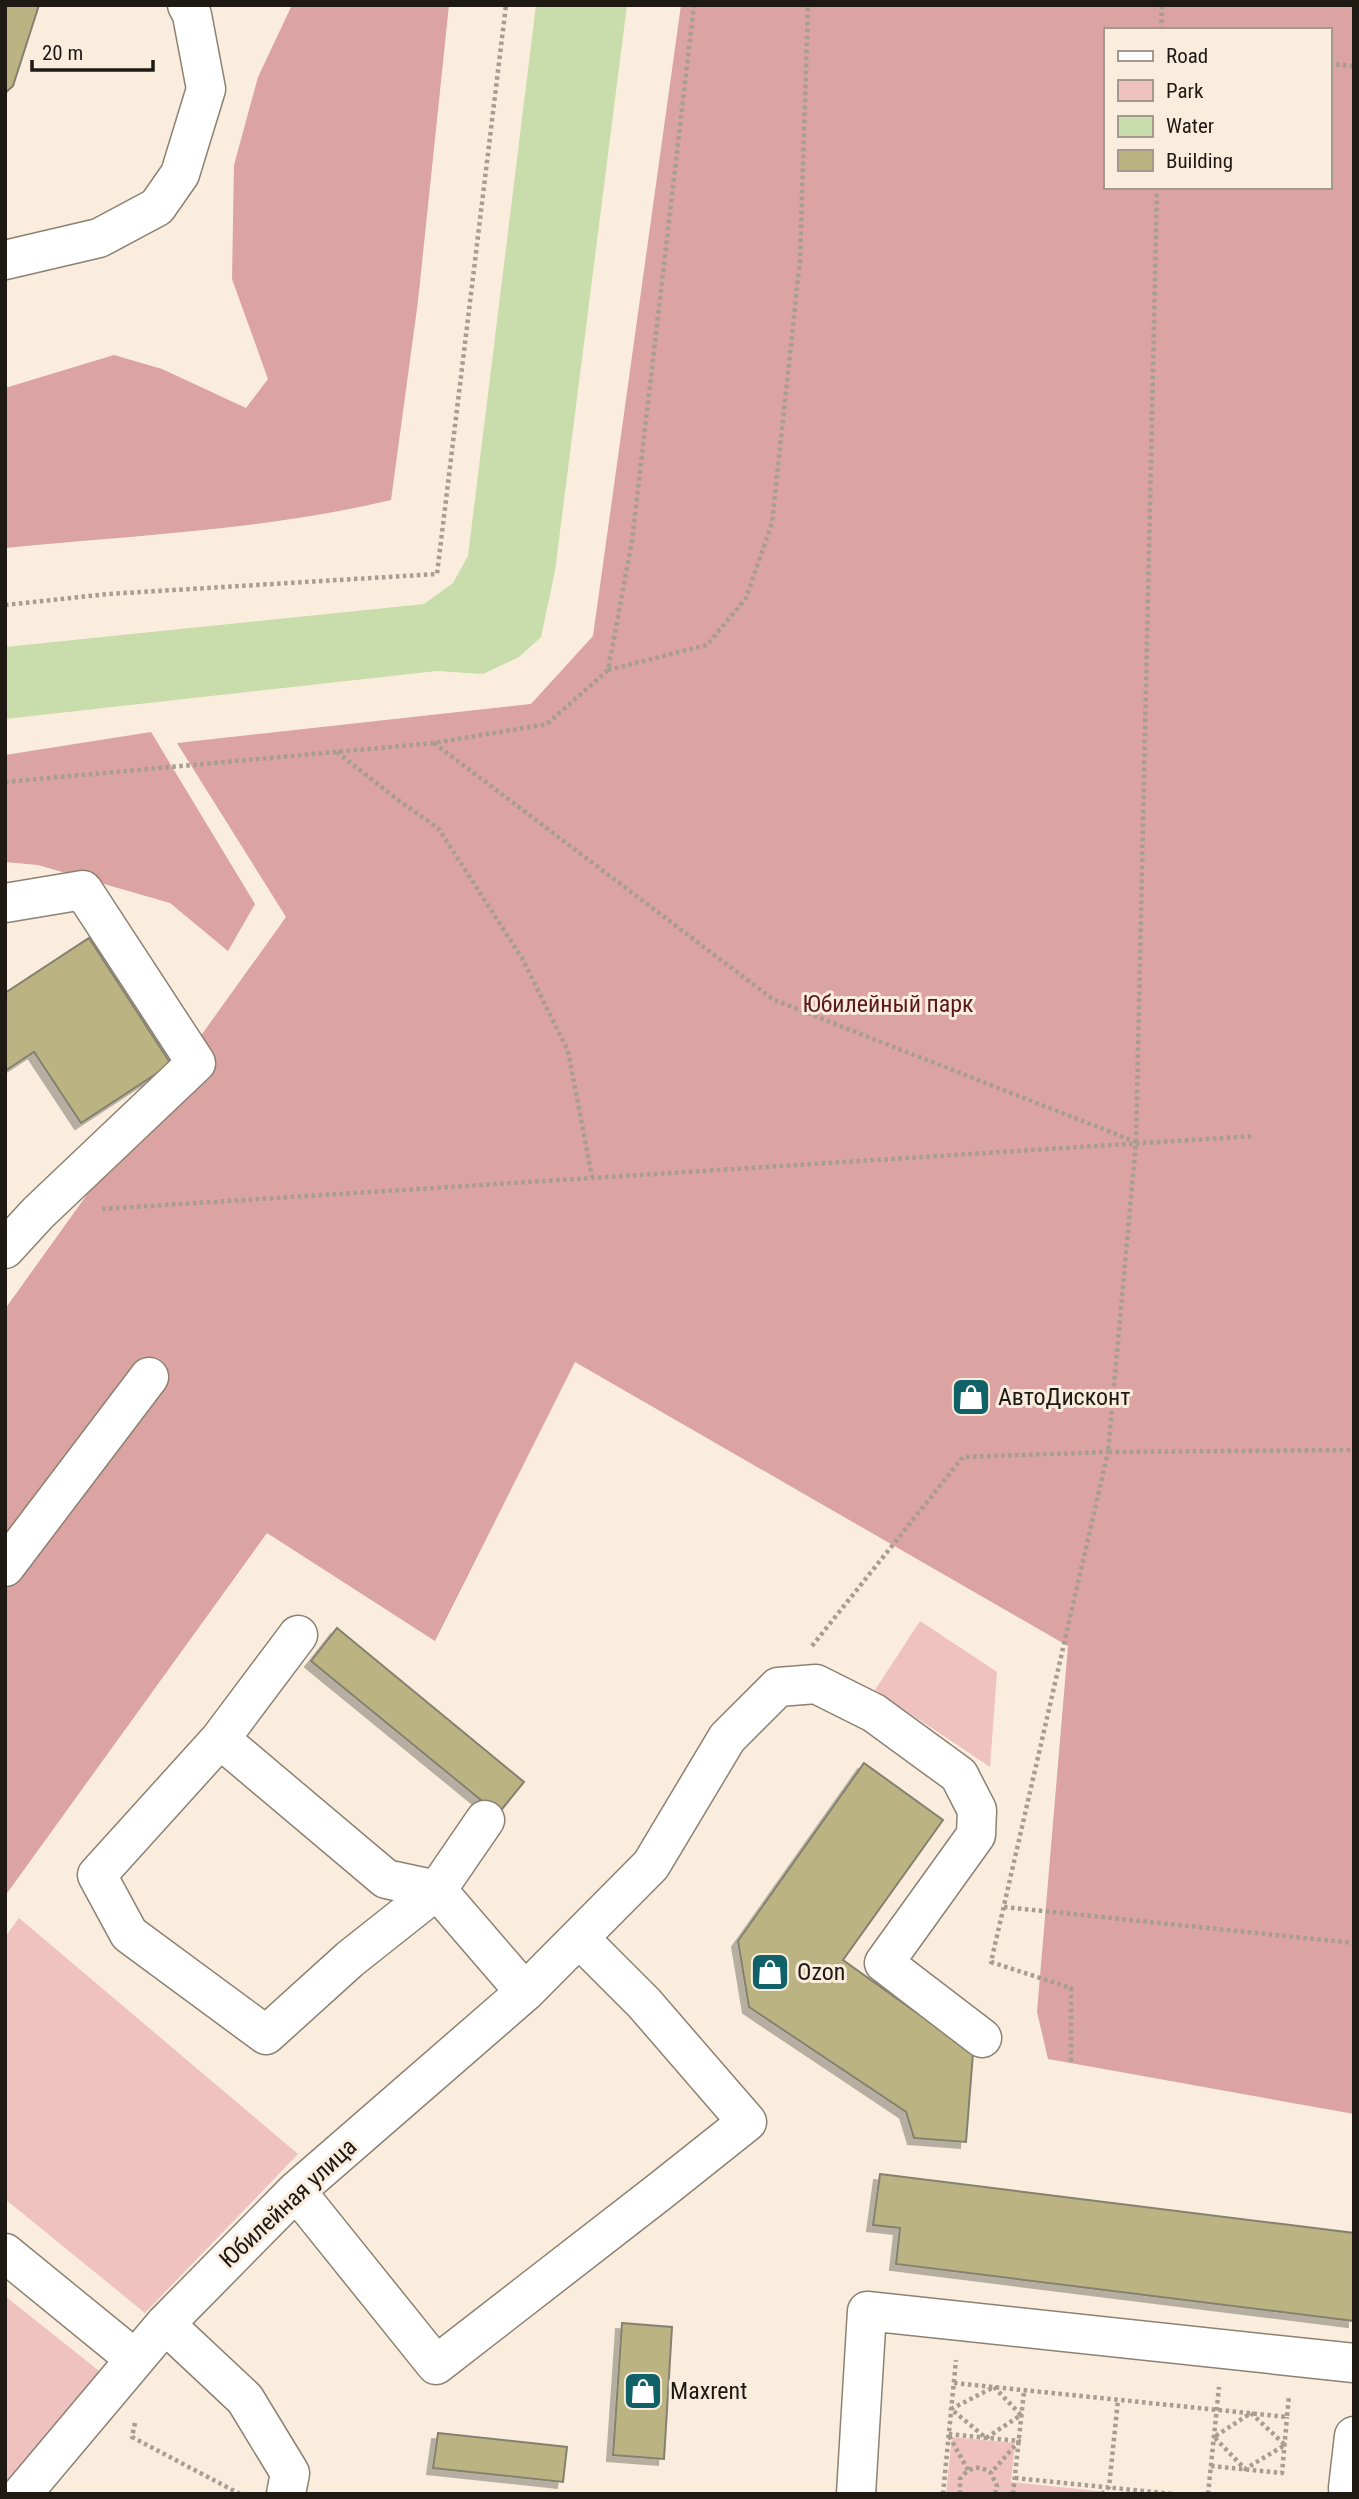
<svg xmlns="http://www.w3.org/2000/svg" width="1359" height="2499" font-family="'Roboto Condensed',sans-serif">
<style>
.green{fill:#efc1bf}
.forest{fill:#dba3a1;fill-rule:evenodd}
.water{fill:#c8dcac}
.building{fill:#bbb381;stroke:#848170;stroke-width:2;filter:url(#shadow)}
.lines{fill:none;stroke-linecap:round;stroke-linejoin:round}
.minor-casing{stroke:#8c8172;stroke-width:41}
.path{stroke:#a79d90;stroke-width:4.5;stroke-dasharray:3.5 3.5;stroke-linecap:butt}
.minor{stroke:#fff;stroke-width:38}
.labels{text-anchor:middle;stroke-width:6;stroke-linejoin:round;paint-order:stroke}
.park-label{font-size:24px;fill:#5a181c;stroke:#faeddd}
.poi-label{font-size:24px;fill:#1e1913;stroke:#faeddd;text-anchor:start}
.street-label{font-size:24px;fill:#1e1913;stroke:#faeddd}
</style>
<defs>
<filter id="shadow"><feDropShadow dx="-6" dy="6" stdDeviation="0" flood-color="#0004"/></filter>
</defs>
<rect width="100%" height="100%" fill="#faeddd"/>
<path class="green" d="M 920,1621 L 997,1672 L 990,1767 L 875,1690 Z
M 19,1918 L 298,2154 L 145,2313 L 5,2199 L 5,1937 Z
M 5,2296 L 108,2378 L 5,2494 Z
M 952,2437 L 1015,2443 L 1011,2482 L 1127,2494 L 946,2494 Z"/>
<path class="forest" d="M 292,5 L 449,5 L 418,301 L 391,500 C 265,530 134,535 5,548 L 5,388 L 114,355 L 162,369 L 246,408 L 268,379 L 232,279 L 234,165 L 258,77 Z
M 681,5 L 1354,5 L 1354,2114 L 1048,2059 L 1037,2012 L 1068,1646 L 575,1362 L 435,1641 L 267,1533 L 5,1896 L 5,1309 L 286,917 L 177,743 L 531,704 L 593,636 ZM 1105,30 L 1329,30 L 1329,187 L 1105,187 Z
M 151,732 L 255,904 L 228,951 L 170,903 L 38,865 L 5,862 L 5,755 Z"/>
<path class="water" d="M 536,5 L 627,5 L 555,571 L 541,637 L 519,657 L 483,674 L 437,671 L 5,719 L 5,647 L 424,604 L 453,583 L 468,556 Z"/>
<path class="building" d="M 5,5 L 39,5 L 13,86 L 5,93 Z
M 89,938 L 171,1064 L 81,1123 L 34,1052 L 5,1071 L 5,993 Z
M 337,1628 L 524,1782 L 498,1814 L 311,1661 Z
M 864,1763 L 943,1820 L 843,1960 L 973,2053 L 966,2142 L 914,2138 L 906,2112 L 749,2007 L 738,1941 Z
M 880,2174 L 1354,2233 L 1354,2321 L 896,2264 L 900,2228 L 873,2225 Z
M 622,2323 L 672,2327 L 664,2459 L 613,2455 Z
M 438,2433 L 567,2447 L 563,2482 L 433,2468 Z"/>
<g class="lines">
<g class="minor-casing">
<path id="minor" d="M 5,260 L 99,238 L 157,207 L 180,174 L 206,89 L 192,15 L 187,5
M 5,903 L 83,890 L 196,1063 L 38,1213 L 5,1249
M 5,1567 L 149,1377
M 220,1739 L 298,1635
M 485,1820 L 437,1890 L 350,1959 L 266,2035 L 129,1934 L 97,1875 L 220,1739 L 386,1879 L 437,1890 L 525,1992
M 296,2191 L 436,2365 L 659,2192 L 747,2122 L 644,2003 L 580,1939
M 5,2253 L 135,2359
M 165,2324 L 245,2399 L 290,2473 L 286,2494
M 1348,2488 L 1354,2436
M 22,2494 L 165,2324 L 296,2191 L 525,1992 L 651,1865 L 727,1738 L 778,1687 L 816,1684 L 874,1713 L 959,1775 L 977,1810 L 976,1835 L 884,1963 L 982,2038
M 856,2494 L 867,2311 L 1354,2363"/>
</g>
<path class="path" d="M 1161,30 L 1162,5
M 1329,64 L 1354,66
M 5,605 L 108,594 L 437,574 L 506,5
M 608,670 L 707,645 L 746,598 L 772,523 L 800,260 L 808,5
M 434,743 L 774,1000 L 1136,1142 L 1108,1452 L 1354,1450
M 337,752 L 398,800 L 438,828 L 522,958 L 568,1051 L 592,1177
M 5,782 L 434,743 L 547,724 L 608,670 L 632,541 L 694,5
M 1136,1142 L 1157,187
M 102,1209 L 1254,1136
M 812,1646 L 963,1457 L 1108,1452 L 991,1962 L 1071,1988 L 1071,2063
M 1004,1907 L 1354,1943
M 954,2383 L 1287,2417 L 1289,2396
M 994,2387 L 1021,2415 L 986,2438 L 951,2409 Z
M 1251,2413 L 1285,2445 L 1245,2469 L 1214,2437 Z
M 135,2423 L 132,2437 L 240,2494
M 1211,2466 L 1282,2473 L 1287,2417
M 968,2470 L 948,2434 L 1019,2441 L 991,2473
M 1015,2478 L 1173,2494
M 943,2494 L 956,2360
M 960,2494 L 960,2479 C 969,2467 979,2464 991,2473 L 997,2486 L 995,2494
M 1013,2494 L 1024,2391
M 1102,2494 L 1109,2487 L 1118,2400
M 1208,2494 L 1219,2387"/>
<use href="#minor" class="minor"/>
</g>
<defs>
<g id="shop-square" transform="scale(2.0125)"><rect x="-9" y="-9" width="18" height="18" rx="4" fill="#116169" stroke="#faeddd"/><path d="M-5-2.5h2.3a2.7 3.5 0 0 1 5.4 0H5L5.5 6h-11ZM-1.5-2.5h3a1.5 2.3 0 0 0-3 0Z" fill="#fff"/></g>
</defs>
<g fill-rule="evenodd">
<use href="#shop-square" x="971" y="1397"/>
<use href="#shop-square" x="770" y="1972"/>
<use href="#shop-square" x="643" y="2391"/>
</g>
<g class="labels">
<g class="park-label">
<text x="888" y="1012">Юбилейный парк</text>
</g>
<g class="poi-label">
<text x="998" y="1405">АвтоДисконт</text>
<text x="797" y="1980">Ozon</text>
<text x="670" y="2399">Maxrent</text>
</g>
<g class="street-label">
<text transform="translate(288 2203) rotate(-43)" y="8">Юбилейная улица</text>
</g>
</g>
<rect width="1359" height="2499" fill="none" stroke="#1e1913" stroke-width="14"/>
<rect x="1104" y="28" width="228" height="161" fill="#faeddd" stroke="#a2988c" stroke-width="2"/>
<rect x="1118" y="51" width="35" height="10" fill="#ffffff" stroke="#a2988c" stroke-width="2"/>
<text x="1166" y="63" font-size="21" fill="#1e1913">Road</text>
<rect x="1118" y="80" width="35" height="21" fill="#efc1bf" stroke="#a2988c" stroke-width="2"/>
<text x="1166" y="98" font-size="21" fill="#1e1913">Park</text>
<rect x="1118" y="116" width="35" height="21" fill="#c8dcac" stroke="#a2988c" stroke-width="2"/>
<text x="1166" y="133" font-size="21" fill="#1e1913">Water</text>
<rect x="1118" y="150" width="35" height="21" fill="#bbb381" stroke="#a2988c" stroke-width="2"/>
<text x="1166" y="168" font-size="21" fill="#1e1913">Building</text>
<path d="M32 60v10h121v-10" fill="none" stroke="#1e1913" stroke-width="3.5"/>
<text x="42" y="60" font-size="21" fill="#1e1913" stroke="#faeddd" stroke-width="5" paint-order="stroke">20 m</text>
</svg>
